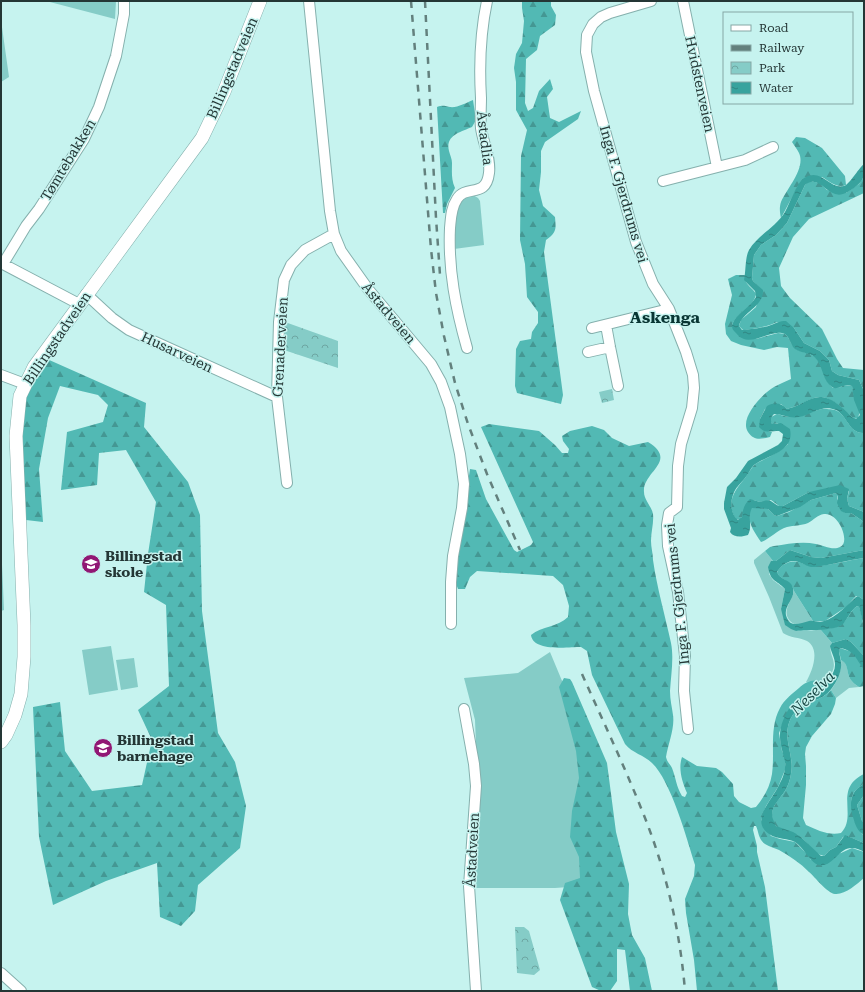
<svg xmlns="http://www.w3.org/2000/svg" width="865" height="992" font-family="'Roboto Serif',serif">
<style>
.grass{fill:#85ccc7}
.forest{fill:url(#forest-firs)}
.park{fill:url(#park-crowns)}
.water{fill:url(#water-ripples)}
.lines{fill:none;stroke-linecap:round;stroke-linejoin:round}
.minor-casing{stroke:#85b0ad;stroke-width:12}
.major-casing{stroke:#85b0ad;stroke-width:14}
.minor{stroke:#fff;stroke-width:10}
.major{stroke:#fff;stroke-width:13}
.rail{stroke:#63807d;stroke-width:2.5;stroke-dasharray:7 7;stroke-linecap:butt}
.labels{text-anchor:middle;stroke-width:3;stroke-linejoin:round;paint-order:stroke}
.street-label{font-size:14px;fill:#243635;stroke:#c6f3ef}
.poi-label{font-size:14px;font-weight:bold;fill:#243635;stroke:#c6f3ef;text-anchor:start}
.water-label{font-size:15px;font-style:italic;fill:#174643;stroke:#c6f3ef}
.quarter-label{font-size:16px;font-weight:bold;fill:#083533;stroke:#c6f3ef}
</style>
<defs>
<pattern id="forest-firs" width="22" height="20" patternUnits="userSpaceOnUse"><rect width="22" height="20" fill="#52b9b4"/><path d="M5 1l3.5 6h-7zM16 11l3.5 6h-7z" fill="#449793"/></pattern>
<pattern id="park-crowns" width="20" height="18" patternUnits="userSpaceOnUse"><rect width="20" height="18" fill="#85ccc7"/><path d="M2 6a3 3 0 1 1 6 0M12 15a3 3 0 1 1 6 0" fill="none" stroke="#6da6a2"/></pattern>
<pattern id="water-ripples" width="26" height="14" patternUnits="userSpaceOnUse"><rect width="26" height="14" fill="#38a39e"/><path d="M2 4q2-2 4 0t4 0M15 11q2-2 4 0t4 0" fill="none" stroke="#2f8682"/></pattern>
</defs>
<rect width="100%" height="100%" fill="#c6f3ef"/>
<path class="grass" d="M 46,1 L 116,1 L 115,19 Z
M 1,20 L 9,77 L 1,82 Z
M 473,195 L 478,198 L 480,201 L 484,245 L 454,249 L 456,210 L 463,196 Z
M 1,542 L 4,610 L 1,611 Z
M 765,551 L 773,561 L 769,574 L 773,580 L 785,589 L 781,609 L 796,631 L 812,631 L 820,629 L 832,643 C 825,656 845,662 824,683 L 819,681 L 806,682 C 812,672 821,649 807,641 C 799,637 790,638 783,633 L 769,597 L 754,563 L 754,560 Z
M 794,591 L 813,621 C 808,621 803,625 798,625 C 795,625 792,623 790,621 C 781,611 792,601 794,591 Z
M 111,646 L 118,690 L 89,695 L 82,650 Z
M 550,652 L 595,760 L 582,886 L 555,888 L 468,888 L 478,794 L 475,720 L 464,678 L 518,673 Z
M 134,658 L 138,687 L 121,690 L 116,660 Z
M 841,660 C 852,665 842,677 859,687 L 849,688 L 836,698 L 831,690 C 837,682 842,671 841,660 Z"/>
<path class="forest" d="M 522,1 L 551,1 L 551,6 L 556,15 L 555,25 L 540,36 L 537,50 L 526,59 L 525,103 L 528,111 L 533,108 L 539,91 L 550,79 L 553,89 L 547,97 L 550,118 L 559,122 L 581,111 L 578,119 L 545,142 L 541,151 L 541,172 L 539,190 L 543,206 L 555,217 C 556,229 557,232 546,240 L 544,252 L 563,395 L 561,404 L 517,393 L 515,386 L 516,349 L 520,341 L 531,339 L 532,332 L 538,323 L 538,312 L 527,297 L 525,264 L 520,240 L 521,156 L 527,130 L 516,110 L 516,82 L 514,68 L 516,54 L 522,43 L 524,21 L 522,8 Z
M 473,100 L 476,120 L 472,127 C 461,132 445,135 449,151 C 450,155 452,159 452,163 C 452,172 451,179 455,188 L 447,204 L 445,213 L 443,213 L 437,107 C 444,105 443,106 450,107 C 457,108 466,103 473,100 Z
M 796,137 L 805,138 L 822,148 L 845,176 L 846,185 C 837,189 829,181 822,177 L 798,186 L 781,218 C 780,213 779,208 781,202 C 787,188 806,168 799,153 C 797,149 794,145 792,142 Z
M 864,177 L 864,193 L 809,219 L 793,237 L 779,268 L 781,286 L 790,298 L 822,329 L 837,359 L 843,368 L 864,370 L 864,391 L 859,380 L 838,375 L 832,371 L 829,360 L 820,351 L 804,343 L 794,328 L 777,322 C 770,326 750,330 743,330 L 739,326 L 741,320 L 756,307 L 761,289 L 753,281 L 752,278 L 754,255 L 761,245 L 776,235 L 787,223 L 805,185 L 808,182 L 815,182 L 820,183 L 827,190 L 846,193 L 859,184 Z
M 736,275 L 746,275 C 742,283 752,287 756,294 C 754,307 737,312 732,325 L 756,339 L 778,333 L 785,334 C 790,338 791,346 796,349 C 802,353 810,352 816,358 C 824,367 823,380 833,388 L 841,387 L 843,385 L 852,386 L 855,400 L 860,411 L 858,418 L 854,419 C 844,410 829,393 814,398 C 805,401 799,406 790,408 L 787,409 L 781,404 L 765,409 L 760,419 L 769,432 L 772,432 L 770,437 C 761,439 754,441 748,432 C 739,418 762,394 774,387 C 779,384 785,382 791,379 L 788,348 L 777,347 L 764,350 L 741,345 L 731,341 L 726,334 L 725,324 L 732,295 L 728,279 Z
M 47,359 L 146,403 L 144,427 L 188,482 L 200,515 L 202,611 L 218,733 L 235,762 L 246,806 L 240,848 L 198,885 L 195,911 L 181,926 L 160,917 L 157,863 L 106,881 L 53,905 L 39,837 L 33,707 L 60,702 L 65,751 L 92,791 L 142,785 L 152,740 L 138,710 L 169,686 L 166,605 L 144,592 L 148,554 L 156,502 L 126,450 L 99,453 L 97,485 L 61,490 L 67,432 L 103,422 L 108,405 L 98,395 L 60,386 L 48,418 L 39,469 L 43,522 L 26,520 L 21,431 L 22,412 L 30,384 Z
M 822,409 C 826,409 832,409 835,410 C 847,414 849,434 864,433 L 864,512 L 849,506 L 847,499 L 849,491 L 809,492 L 783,506 L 779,506 L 771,500 L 760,502 L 753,500 L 740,520 L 736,519 C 725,503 735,490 745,478 C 749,473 751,467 757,463 C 768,457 779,453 788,444 L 778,423 L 774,424 L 772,424 L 770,420 L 771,417 L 777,414 C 800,421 802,413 822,409 Z
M 489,424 L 539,431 L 555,445 L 562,453 L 568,453 L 569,449 L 563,441 L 562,436 L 570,431 L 592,426 L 604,430 L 612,438 L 629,446 L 648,442 C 679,461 642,472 644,492 C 644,500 652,507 653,514 C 654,523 651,532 651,541 C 651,547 653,554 653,560 C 657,588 665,615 671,643 C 674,658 671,675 670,691 C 670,700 672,707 673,715 C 675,728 668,744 666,757 C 667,762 670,764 672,768 C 676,778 676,786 682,796 L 685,797 L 687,793 C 682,782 678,768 682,757 L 697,766 L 716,768 L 722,772 L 733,784 L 734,796 L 739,802 L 751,808 L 756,807 C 764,797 770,787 772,774 C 775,753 769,728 780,708 C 784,700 792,694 799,688 C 807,681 814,678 824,683 L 792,705 L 785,718 L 779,733 L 782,751 L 785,757 L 785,770 L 778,787 L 766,806 L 761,820 L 771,836 L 780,839 L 795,842 L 808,855 L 811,860 L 841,853 L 852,848 L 864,852 L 864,878 C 857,884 845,895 835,894 C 827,893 815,877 809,872 C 800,863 790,856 779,850 C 775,848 770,847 765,844 C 758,839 759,832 756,826 L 754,826 L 753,830 L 757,846 L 757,852 L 765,887 L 778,991 L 697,991 L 694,960 L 686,913 L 685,899 L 694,876 L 695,865 C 687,839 671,781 652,763 C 644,755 632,753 625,744 L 592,675 L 587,651 L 581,647 C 568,647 533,652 531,635 C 542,626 558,627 568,617 L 569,606 L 563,585 L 553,576 L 477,571 L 470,577 L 465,589 L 458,589 L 454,578 L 470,469 L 476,470 L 486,499 L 514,550 L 517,552 L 531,545 L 533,542 L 481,427 Z
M 836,493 L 838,494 L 837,499 L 845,513 L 851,513 L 864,522 L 864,550 L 821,558 L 811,557 L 790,550 L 776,561 L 773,561 L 765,551 L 770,547 L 774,546 C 788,544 802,541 816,544 C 823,545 833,551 840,547 C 851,543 839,512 824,514 C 817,515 814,520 808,523 C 801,526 794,525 787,527 C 777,530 770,539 761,542 C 754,531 747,523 750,509 L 753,507 L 768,509 L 774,515 L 777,516 L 789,512 L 811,500 Z
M 864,558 L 864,600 L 858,596 L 856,596 L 846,607 L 825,621 L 813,621 L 794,591 C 792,581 782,581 777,573 C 778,568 785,563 790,562 C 799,560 804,565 811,566 C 826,567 848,560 864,558 Z
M 857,606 L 859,607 C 865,622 864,640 864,656 L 851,642 L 846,639 L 832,643 L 820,629 C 826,629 838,628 842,624 C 848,619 850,611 857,606 Z
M 840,648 L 852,652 L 857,657 L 864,669 L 864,686 L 859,687 C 842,677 852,666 841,660 L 839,651 Z
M 564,678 L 570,679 L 572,682 L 607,763 L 616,832 L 629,884 L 628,914 L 632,935 L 645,958 L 652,991 L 630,991 L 625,950 L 617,949 L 617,981 L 610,991 L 601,991 L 592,987 L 560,900 L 565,883 L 580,878 L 579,857 L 570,837 L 572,811 L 579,778 L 576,751 L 559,687 Z
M 831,690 L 836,698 L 835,704 L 831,714 L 812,736 L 806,747 L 805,754 L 806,766 L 806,785 L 803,818 L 806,825 C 817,830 829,836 841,833 C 858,815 833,789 864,774 L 864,784 C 841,796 855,816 862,834 L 864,835 L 864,843 L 847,836 L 843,837 L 836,847 L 830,850 L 824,856 C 813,854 808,841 798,835 C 790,831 776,831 773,821 C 769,808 778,801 785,791 C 788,786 790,780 791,774 C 795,755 781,737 791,718 C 799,702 820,703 831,690 Z
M 864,795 L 864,822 L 862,821 L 857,805 Z"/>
<path class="park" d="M 285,322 L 338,341 L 338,368 L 284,350 Z
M 612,389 L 614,400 L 602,403 L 599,392 Z
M 515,927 L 524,927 L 529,931 L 540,970 L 534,975 L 517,973 Z"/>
<path class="water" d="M 864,164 C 864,177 865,180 854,188 C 850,190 847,193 843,194 C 827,199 820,173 805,185 L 787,223 L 776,235 L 761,245 L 754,255 L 752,278 L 753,281 L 763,290 C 764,307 742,312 739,326 L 742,330 C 746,330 768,327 771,325 C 777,323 779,321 786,321 L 794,328 L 804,343 L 820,351 L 829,360 L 832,371 L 838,375 L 859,380 L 864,391 L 864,433 C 849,434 847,415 836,410 C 822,404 811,415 799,417 C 790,419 782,414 774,414 C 771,417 770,419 772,424 L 781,423 L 790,429 C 795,452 767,455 754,465 C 750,469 749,473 745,478 C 741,483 735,488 733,495 C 730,503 731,515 738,520 L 742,517 C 743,509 744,504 750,499 L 760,502 C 772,498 769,501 779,506 L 783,506 L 809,492 L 840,485 L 849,489 L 847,499 L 849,506 L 864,512 L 864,522 L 851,513 L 845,513 L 841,511 L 837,503 L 838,496 L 836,493 L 811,500 L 800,507 L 777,516 L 774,515 L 768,509 L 752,508 C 747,517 753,526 748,535 C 742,537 734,538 730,532 L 731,528 L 724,509 L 724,503 L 727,487 L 736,478 L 748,461 L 778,445 L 782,441 L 783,434 L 779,431 C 771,431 765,434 759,427 L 760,419 L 767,406 C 775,402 781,403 787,409 L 790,408 C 800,406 809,397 820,397 C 829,396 840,405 847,412 C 850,415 852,418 856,419 L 860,415 L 854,400 L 852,386 C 842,383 838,391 832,387 C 823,381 823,368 817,360 C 812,352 802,354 795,349 C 791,346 790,338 785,334 C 770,327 750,351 736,333 C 733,330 732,329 732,325 C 736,313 750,308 756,297 L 755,291 L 744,280 C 746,271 745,257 749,250 C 758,235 776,227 785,212 C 790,203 796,184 804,178 C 822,167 829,190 844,186 C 849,185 858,169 864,164 Z
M 790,550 L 811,557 L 821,558 L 864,550 L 864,558 C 847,560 832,565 815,567 C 807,568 800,560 792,561 C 786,562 780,567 777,572 C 779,580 791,579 793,588 C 796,598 784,605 786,615 C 789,629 800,623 809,621 C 814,620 819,623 824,621 C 837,617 847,605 856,597 L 858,596 L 864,600 L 864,626 L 859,607 L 857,606 C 851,610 848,618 843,624 C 836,631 807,630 796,631 L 791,629 L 785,625 L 781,609 L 785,589 C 776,579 771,583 768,567 L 771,561 L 776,561 Z
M 846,639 L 851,642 L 864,656 L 864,669 C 855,659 856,651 840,648 C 838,653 841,658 841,663 C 842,671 837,681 832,688 C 822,703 800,701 791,718 C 781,737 795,755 791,774 C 790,780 788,786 785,791 C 776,804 767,810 776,826 L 793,832 L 800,836 L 821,856 L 824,856 L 830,850 L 836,847 L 845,835 L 864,843 L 864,852 C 861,850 856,848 852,848 C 838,847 832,871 816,864 C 809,860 803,847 795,842 C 788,838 778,840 769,834 C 750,821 771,801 778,787 C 781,781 785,774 785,767 C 786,760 783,756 782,750 C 778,735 780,725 787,712 C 796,695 836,686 835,664 C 835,658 831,652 830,646 L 832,643 Z
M 864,784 L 864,795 L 857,805 L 862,821 L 864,822 L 864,835 C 857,831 855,824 853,817 C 849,803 850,791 864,784 Z"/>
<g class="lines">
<g class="minor-casing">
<path id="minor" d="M 309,1 L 330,211 L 334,234 L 341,251 L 368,289 L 431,364 L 441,382 L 450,407 L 460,454 L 464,484 L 462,508 L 453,556 L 451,582 L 451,624
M 651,1 L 610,13 L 601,17 L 593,24 L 587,35 L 586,52 L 594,91 L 636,242 L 653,284 L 669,309 L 686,352 L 693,375 L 694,388 L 692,408 L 681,444 L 678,466 L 677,507 L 669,513 L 667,525 L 668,546 L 678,592 L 685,656 L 684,691 L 688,729
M 683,1 L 717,167
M 663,181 L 745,160 L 773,147
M 1,263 L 79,304
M 3,264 L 26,226 L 39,209 L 84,139 L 99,107 L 116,56 L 124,14 L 124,1
M 86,294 L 112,318 L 129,330 L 277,397
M 606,325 L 610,347 L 618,386
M 592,328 L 669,309
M 467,348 C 456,309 448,270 450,228 C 451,218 451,208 457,199 C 466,184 486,199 489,173 C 491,158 483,143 481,128 C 480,118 481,108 481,98 C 479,64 480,34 487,1
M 588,352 L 610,347
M 1,375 L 25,384
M 287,483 L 277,397 L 279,322 L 284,280 L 291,265 L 305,250 L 334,234
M 464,709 L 474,764 L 476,786 L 469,886 L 476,991
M 1,973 L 21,991"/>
</g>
<g class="major-casing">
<path id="major" d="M 1,742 L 6,735 L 15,715 L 21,694 L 24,657 L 24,625 L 16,436 L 20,396 L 34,367 L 202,138 L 224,92 L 260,1"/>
</g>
<use href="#minor" class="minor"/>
<use href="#major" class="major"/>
<path class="rail" d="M 411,1 L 431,249 L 436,293 L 444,336 L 455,383 L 468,424 L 487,474 L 520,550
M 425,1 L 436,218 L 440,275
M 582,674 C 602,719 623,763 641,808 C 665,866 680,929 685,991"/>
</g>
<defs>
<g id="school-disc" transform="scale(1)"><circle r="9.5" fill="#911774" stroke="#c6f3ef"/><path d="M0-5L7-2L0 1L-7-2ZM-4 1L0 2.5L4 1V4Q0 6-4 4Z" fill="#fff"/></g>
</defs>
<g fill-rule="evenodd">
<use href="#school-disc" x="91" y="564"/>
<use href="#school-disc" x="103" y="748"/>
</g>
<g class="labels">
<g class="street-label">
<text transform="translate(232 68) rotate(-67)" y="5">Billingstadveien</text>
<text transform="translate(700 84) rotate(78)" y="5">Hvidstenveien</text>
<text transform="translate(485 138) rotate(83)" y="5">Åstadlia</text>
<text transform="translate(68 160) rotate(-59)" y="5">Tømtebakken</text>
<text transform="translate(624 194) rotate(74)" y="5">Inga F. Gjerdrums vei</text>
<text transform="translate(389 313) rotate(50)" y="5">Åstadveien</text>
<text transform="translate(57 338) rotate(-56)" y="5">Billingstadveien</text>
<text transform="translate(280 347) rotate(-87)" y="5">Grenaderveien</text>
<text transform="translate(177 352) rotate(25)" y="5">Husarveien</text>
<text transform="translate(677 594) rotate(-96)" y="5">Inga F. Gjerdrums vei</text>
<text transform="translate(472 850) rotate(-87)" y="5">Åstadveien</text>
</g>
<g class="poi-label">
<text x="105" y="561">Billingstad<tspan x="105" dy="16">skole</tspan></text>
<text x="117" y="745">Billingstad<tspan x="117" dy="16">barnehage</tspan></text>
</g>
<g class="water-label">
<text transform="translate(813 693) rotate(-45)" y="5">Neselva</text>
</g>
<g class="quarter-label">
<text x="665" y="323">Askenga</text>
</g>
</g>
<rect width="865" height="992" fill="none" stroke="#243635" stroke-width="4"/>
<rect x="723" y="12" width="130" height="92" fill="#c6f3ef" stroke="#85a7a5"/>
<rect x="731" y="25" width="20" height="6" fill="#ffffff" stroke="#85a7a5"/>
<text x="759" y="32" font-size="12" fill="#243635">Road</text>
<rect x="731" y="45" width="20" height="6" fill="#63807d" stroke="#85a7a5"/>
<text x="759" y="52" font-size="12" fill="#243635">Railway</text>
<rect x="731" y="62" width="20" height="12" fill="url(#park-crowns)" stroke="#85a7a5"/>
<text x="759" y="72" font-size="12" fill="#243635">Park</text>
<rect x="731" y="82" width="20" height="12" fill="url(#water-ripples)" stroke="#85a7a5"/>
<text x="759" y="92" font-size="12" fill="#243635">Water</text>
</svg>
